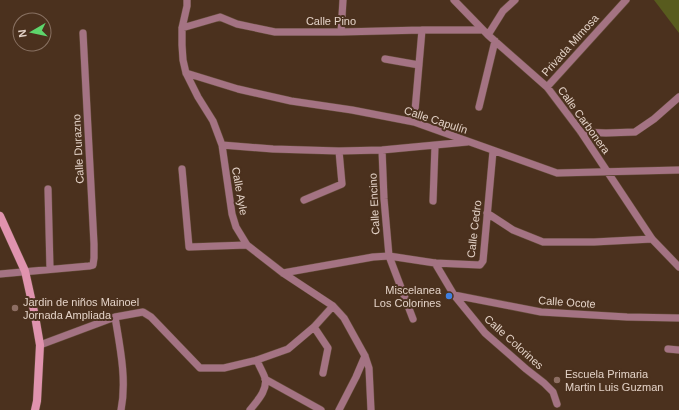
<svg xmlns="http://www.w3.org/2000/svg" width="679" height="410" font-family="Arial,sans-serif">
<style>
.green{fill:#585b1e}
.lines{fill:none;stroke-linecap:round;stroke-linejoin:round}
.minor-casing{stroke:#664e3c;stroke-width:8}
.secondary-casing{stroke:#664e3c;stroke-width:9}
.minor{stroke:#a47383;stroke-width:7}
.secondary{stroke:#e093ae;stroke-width:8}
.shop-dot{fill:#3f7fe0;stroke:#4b311e;stroke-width:1.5}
.education-dot{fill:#8d6e63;stroke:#4b311e;stroke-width:1.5}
.labels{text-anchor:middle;stroke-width:4;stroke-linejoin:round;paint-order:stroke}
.street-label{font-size:11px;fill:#e3d2c7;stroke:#4b311e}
.poi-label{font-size:11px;fill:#e3d2c7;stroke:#4b311e;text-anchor:start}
</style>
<rect width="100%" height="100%" fill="#4b311e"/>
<path class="green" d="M 654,0 L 679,0 L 679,33 Z"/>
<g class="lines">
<g class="minor-casing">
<path id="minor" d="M 187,0 L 187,6 L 182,28 L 182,45 L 183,60 L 186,73 L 198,97 L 213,121 L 222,145 L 232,214 L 236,227 L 247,245 L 283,273 L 333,306 L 344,318 L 365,356 L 369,368 L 371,410
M 454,0 L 488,35 L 547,87 L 581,132 L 652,239 L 679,267
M 182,28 L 220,17 L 237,24 L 275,32 L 341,32 L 422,30 L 483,30
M 341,32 L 343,0
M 488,35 L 503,11 L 515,0
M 385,59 L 419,65
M 186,73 L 238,89 L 291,101 L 352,110 L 414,122 L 557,173 L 679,170
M 547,87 L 626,0
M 479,107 L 495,41
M 414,122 L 422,30
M 581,132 L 606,133 L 635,132 L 654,119 L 679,97
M 222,145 L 273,149 L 339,151 L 382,150 L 467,142
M 382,150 L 384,199 L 389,256 L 413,319
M 182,169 L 189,247 L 247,245
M 48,189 L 50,269
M 304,200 L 342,184 L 339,151
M 433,201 L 435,146
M 487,213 L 513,230 L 543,242 L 594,242 L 652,239
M 435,263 L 454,295 L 485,333 L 526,369 L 544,383 L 553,392 L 557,404
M 283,273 L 373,257 L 389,256 L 435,263 L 480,265 L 483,261 L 493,151
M 0,274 L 89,266 L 93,265 L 94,258 L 94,244 L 83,33
M 454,295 L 541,312 L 627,317 L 679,318
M 115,317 C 120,347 127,380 121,410
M 314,327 L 328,348 L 323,373
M 40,345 L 115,317 L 143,312 L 151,317 L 200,368 L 224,368 L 257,360 L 288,349 L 314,327 L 333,306
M 668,349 L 679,350
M 265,379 L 321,410
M 250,410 C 257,401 268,390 265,378 C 263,372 259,366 257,360
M 339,410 L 356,377 L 365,356"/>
</g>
<g class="secondary-casing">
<path id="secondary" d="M 0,216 L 25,271 L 35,316 L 40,345 L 37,401 L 35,410"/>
</g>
<use href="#minor" class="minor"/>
<use href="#secondary" class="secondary"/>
</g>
<circle class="shop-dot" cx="449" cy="296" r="4"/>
<g class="education-dot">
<circle cx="15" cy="308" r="4"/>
<circle cx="557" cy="380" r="4"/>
</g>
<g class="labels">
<g class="street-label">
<text x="331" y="25">Calle Pino</text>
<text transform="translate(570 45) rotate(-48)" y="4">Privada Mimosa</text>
<text transform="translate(436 120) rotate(18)" y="4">Calle Capulín</text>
<text transform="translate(584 120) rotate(54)" y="4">Calle Carbonera</text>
<text transform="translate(78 149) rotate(-93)" y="4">Calle Durazno</text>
<text transform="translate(240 191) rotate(80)" y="4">Calle Ayle</text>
<text transform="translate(374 204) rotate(-93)" y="4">Calle Encino</text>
<text transform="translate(474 229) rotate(-83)" y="4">Calle Cedro</text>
<text transform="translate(567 302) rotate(4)" y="4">Calle Ocote</text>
<text transform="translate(514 342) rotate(42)" y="4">Calle Colorines</text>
</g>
<g class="poi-label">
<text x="441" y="294" text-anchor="end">Miscelanea<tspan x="441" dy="13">Los Colorines</tspan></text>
<text x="23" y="306">Jardin de niños Mainoel<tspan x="23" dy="13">Jornada Ampliada</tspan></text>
<text x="565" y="378">Escuela Primaria<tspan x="565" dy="13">Martin Luis Guzman</tspan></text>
</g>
</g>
<g transform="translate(32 32) rotate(261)"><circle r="19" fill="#4b311e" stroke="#887162"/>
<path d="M0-3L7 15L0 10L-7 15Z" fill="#5ed56c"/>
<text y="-6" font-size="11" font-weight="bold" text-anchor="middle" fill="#e3d2c7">N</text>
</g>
</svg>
